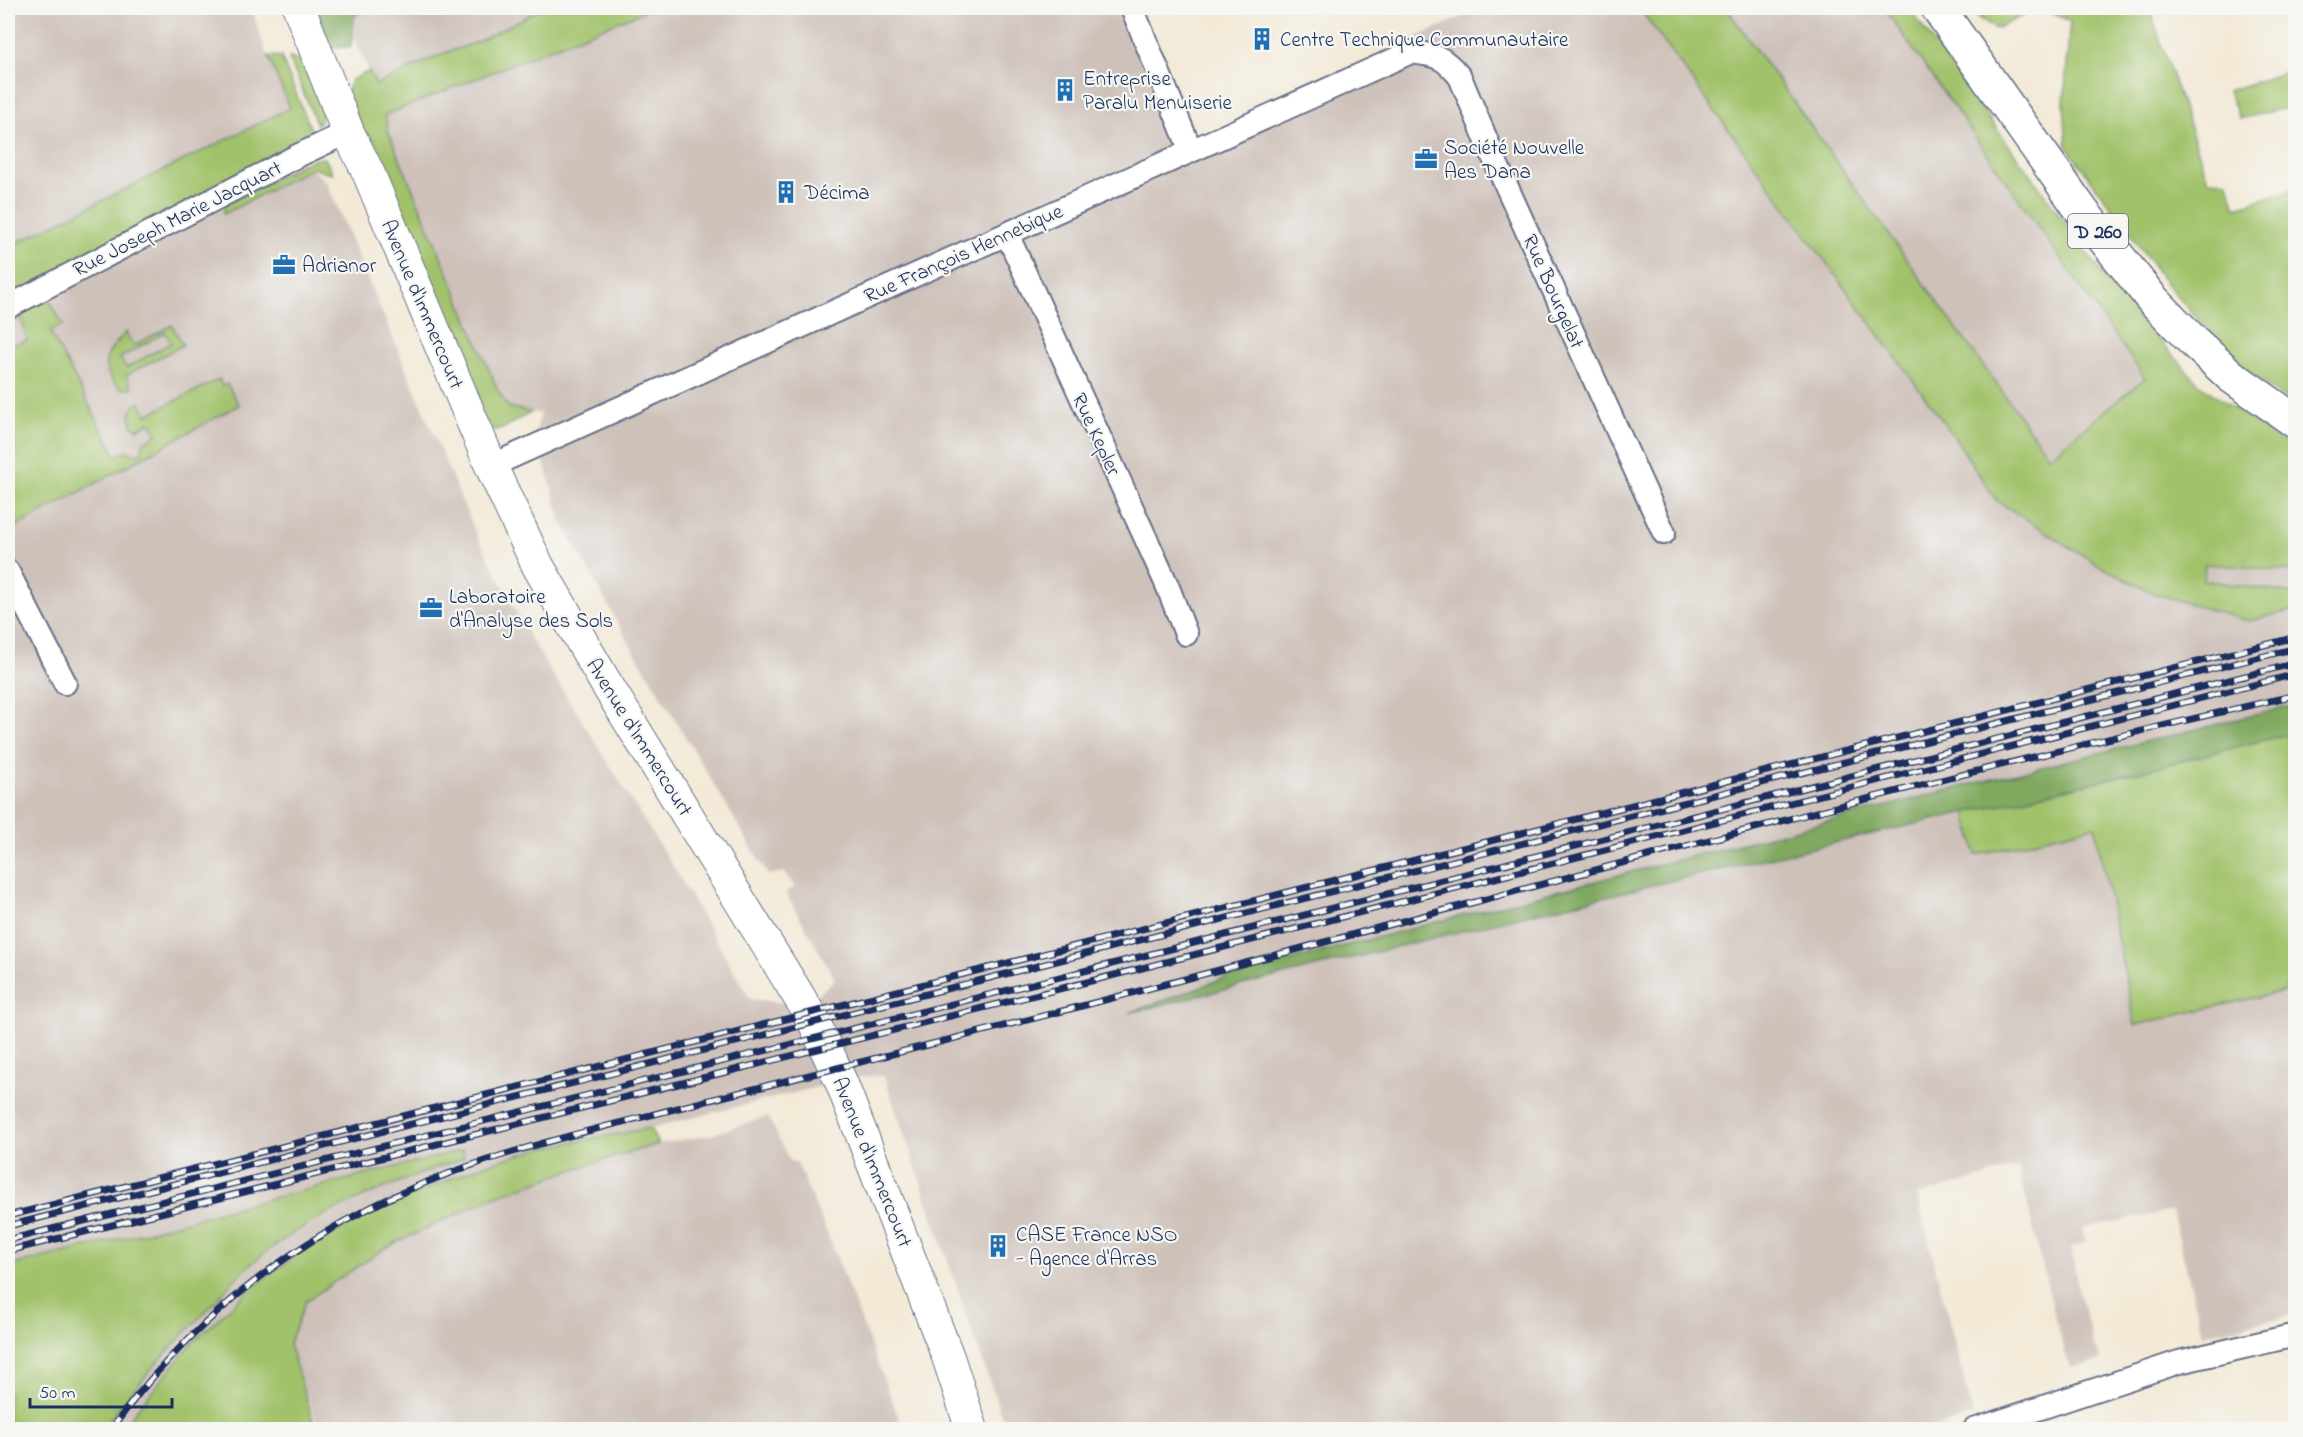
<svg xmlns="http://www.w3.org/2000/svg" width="2303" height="1437" font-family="'Indie Flower',sans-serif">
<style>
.industrial{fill:#cec1ba}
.green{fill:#a1c26b;stroke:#5e7864;stroke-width:1.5;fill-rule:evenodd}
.forest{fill:#80a85f;stroke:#4e6c5e;stroke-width:1.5}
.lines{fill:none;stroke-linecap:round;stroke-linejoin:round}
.minor-casing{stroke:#677088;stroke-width:26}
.secondary-casing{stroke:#677088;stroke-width:34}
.primary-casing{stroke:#677088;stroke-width:36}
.minor{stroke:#fff;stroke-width:22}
.secondary{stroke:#fff;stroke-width:32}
.primary{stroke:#fff;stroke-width:33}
.rail-casing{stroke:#1b2f5e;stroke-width:7}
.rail{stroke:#f6f6f2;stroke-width:4.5;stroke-dasharray:14;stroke-linecap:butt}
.labels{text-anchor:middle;stroke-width:4.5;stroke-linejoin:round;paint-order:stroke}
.shield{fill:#f6f6f2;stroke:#5d6b8a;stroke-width:1.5}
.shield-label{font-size:20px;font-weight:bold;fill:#1b2f5e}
.poi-label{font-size:21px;fill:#1b2f5e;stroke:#f6f6f2;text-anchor:start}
.street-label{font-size:21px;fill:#1b2f5e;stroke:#f6f6f2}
</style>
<rect width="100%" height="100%" fill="#f6f6f2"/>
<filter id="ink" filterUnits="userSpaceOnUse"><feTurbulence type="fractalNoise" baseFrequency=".0167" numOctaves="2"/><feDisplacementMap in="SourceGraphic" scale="12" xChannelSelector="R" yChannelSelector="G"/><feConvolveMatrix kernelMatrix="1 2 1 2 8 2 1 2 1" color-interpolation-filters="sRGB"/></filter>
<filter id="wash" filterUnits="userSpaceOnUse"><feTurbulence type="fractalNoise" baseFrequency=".008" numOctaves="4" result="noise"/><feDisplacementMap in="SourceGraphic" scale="24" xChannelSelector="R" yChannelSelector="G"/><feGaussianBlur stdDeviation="1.35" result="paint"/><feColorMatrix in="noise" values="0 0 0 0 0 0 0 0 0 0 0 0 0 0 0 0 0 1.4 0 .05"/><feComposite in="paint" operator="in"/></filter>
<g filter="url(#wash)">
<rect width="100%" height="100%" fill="#f3e9d6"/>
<path class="industrial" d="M 8,8 L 252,8 L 265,50 L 291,108 L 8,247 Z
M 363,8 L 543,8 L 477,42 L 437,56 L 376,85 L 352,35 L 354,17 Z
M 652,8 L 1132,8 L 1191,150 L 1411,52 L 1417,37 L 1481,8 L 1639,8 L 1953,435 L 1996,500 L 2248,621 L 2295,610 L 2295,705 L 1976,783 L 1235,974 L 1137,1010 L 1551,909 L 1966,812 L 1977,855 L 2095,825 L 2111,901 L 2284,991 L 2295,973 L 2295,1314 L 2203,1335 L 2172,1211 L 2082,1228 L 2086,1242 L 2071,1247 L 2078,1289 L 2094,1345 L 2102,1360 L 2070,1368 L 2058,1328 L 2018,1167 L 1917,1195 L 1973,1415 L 1931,1429 L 1006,1429 L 884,1076 L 859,1077 L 650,1128 L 541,1148 L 484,1165 L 381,1208 L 192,1343 L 121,1429 L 102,1429 L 137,1383 L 255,1261 L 289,1237 L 357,1200 L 407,1178 L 464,1158 L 463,1151 L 234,1208 L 140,1234 L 8,1266 L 8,307 L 295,157 L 326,181 L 477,536 L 529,636 L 678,875 L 750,999 L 796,1004 L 814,998 L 835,979 L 785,892 L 795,887 L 784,872 L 768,875 L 624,634 L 562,522 L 535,433 L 541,414 L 508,407 L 498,391 L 388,131 L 385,114 Z
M 1726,8 L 1884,8 L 2145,379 L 2049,457 Z
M 2204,564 L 2295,571 L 2295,594 L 2203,581 Z
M 768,1116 L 790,1161 L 797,1163 L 830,1240 L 903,1429 L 319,1429 L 289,1343 L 306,1301 L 387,1247 L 491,1198 L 581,1166 L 658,1144 L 711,1135 Z"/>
<path class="green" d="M 543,8 L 652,8 L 385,115 L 388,131 L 498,391 L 508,407 L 531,412 L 502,429 L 490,430 L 346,93 L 351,80 L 369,71 L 376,85 L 437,56 L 477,42 Z
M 1639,8 L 1726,8 L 2049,457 L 2145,378 L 1884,8 L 1909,8 L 2106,279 L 2152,332 L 2200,385 L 2295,450 L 2295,571 L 2205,564 L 2203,580 L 2295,594 L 2295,610 L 2248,621 L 2153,593 L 2098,565 L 1996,500 L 1953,435 Z
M 1964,8 L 2038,8 L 1996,29 Z
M 2042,8 L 2149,8 L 2208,180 L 2227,181 L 2236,207 L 2295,189 L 2295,405 L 2257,380 L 2222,347 L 2165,282 L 2067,147 L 2064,104 L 2070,21 Z
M 268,56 L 281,57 L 312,132 L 305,139 L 291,146 L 295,157 L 8,307 L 8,247 L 290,108 Z
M 289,58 L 307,61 C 313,79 332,109 317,125 Z
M 2295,69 L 2295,106 L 2240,119 L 2228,91 Z
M 325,158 L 333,174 L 312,168 L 224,214 L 224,205 L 313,159 Z
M 44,301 L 51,303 L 63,325 L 50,331 L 116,456 L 126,451 L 135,454 L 141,453 L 144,442 L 157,435 L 150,422 L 138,429 L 132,425 L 130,414 L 135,405 L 140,402 L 147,415 L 219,379 L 222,386 L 227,384 L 239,405 L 10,530 L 8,524 L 8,433 L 14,431 L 8,406 L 8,346 L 27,340 L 20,313 Z
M 172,325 L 183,345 L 126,375 L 132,388 L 124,389 C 112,385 103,370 107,357 C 110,348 120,339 126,332 L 133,346 ZM 165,332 L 171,343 L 126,368 L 120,358 Z
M 2295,732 L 2295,973 L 2284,991 L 2135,1025 L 2095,826 L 1976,855 L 1966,812 L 2142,771 Z
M 650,1128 L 658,1144 L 577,1168 L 491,1198 L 387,1247 L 306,1301 L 289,1344 L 316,1429 L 121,1429 L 192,1343 L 250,1289 L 307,1248 L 381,1208 L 484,1165 L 541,1148 Z
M 463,1150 L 464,1158 C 393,1183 315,1212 256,1260 C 239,1273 225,1291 211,1306 C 172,1345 136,1385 102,1429 L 8,1429 L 8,1266 L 140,1234 L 234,1208 Z"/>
<path class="forest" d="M 318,8 L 363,8 L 354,17 L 351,47 L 327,48 L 313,15 Z
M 2295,705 L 2295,732 L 2142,771 L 1551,909 L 1129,1013 L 1235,974 L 1976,783 Z"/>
</g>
<g filter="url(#ink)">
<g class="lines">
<g class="minor-casing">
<path id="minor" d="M 1132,8 L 1191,151
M 1007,234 L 1167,585 L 1186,634
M 8,307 L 295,157 L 348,132
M 491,466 L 1411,52 C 1436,55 1443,56 1460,77 L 1496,163 L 1664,533
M 8,572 L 65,683
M 1974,1430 L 2179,1362 L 2296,1335"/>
</g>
<g class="secondary-casing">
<path id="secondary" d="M 299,8 L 348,132 L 368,172 L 491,466 L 538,566 L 604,680 L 798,995 L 814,1022 L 842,1084 L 948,1357 L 972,1430"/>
</g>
<g class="primary-casing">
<path id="primary" d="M 1938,8 L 2082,211 L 2152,299 L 2192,340 L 2231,376 L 2296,422"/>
</g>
<use href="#minor" class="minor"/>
<use href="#secondary" class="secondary"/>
<use href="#primary" class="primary"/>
<g class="rail-casing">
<path id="rail" d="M 8,1216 L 2296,637
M 8,1226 L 2296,648
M 8,1240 L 1088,970 L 2296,663
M 8,1251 L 1091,981 L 2296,674
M 111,1430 C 182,1330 287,1244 399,1194 C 492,1152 592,1130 690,1105 C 820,1072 949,1040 1078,1007 C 1483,902 1887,787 2296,695"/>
</g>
<use href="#rail" class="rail"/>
</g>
</g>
<defs>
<g id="building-bare" transform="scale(1.8)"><path d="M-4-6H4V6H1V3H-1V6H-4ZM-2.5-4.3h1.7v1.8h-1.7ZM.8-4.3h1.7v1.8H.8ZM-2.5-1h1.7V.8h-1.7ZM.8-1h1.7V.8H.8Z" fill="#1f6fb2" stroke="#f6f6f2" stroke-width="2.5" paint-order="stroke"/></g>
<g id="office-bare" transform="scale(1.8)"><path d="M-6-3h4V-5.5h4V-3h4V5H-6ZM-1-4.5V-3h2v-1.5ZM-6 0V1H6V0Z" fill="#1f6fb2" stroke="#f6f6f2" stroke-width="2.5" paint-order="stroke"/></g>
</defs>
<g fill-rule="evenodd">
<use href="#building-bare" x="1262" y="39"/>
<use href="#building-bare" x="1065" y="90"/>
<use href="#office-bare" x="1426" y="159"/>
<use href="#building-bare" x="786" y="192"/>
<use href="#office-bare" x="284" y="265"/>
<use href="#office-bare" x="431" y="608"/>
<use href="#building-bare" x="998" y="1246"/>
</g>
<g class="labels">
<rect class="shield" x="2068" y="214" width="60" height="34" rx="4.5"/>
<g class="shield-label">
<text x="2098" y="238">D 260</text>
</g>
<g class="poi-label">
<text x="1280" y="46">Centre Technique Communautaire</text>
<text x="1083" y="85">Entreprise<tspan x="1083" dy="24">Paralu Menuiserie</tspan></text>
<text x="1444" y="154">Société Nouvelle<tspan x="1444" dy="24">Aes Dana</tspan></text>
<text x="804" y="199">Décima</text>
<text x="302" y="272">Adrianor</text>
<text x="449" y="603">Laboratoire<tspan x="449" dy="24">d'Analyse des Sols</tspan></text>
<text x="1016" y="1241">CASE France NSO<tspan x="1016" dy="24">- Agence d'Arras</tspan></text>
</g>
<g class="street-label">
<text transform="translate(177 218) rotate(-27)" y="7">Rue Joseph Marie Jacquart</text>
<text transform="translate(963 253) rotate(-24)" y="7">Rue François Hennebique</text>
<text transform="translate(1554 291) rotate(66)" y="7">Rue Bourgelat</text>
<text transform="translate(423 304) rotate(67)" y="7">Avenue d'Immercourt</text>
<text transform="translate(1097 434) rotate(65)" y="7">Rue Kepler</text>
<text transform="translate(640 737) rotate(58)" y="7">Avenue d'Immercourt</text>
<text transform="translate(873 1162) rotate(68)" y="7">Avenue d'Immercourt</text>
</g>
</g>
<rect width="2303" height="1437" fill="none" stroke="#f6f6f2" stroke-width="30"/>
<path d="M30 1398v9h142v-9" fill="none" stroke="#1b2f5e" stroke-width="3"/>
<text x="39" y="1398" font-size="18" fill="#1b2f5e" stroke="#f6f6f2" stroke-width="4.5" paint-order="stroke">50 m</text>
</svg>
